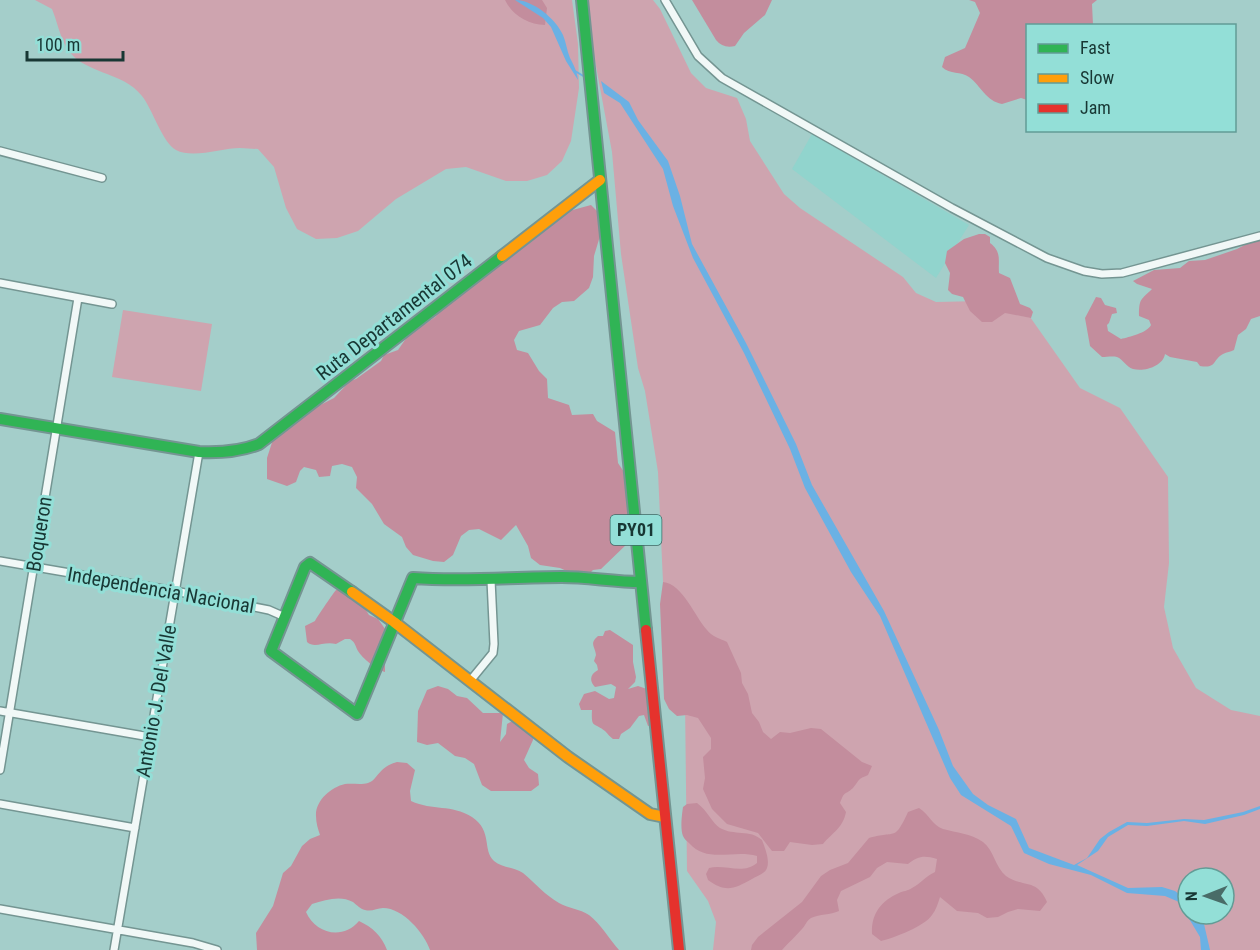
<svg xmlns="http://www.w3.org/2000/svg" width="1260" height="950" font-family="'Roboto Condensed',sans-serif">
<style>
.built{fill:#91d4cd}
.green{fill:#cea4af;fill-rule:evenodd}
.forest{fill:#c38d9d}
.water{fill:#6ab1e4}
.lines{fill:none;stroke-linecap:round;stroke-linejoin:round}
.stream{stroke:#6ab1e4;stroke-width:2}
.street-casing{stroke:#749592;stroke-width:10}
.fast-casing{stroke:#749592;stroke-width:14}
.slow-casing{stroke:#749592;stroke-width:14}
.jam-casing{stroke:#749592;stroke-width:14}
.street{stroke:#f1f8f7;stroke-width:7}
.fast{stroke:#30b455;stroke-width:10}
.slow{stroke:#ff9f0a;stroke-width:10}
.jam{stroke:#e5322d;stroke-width:10}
.labels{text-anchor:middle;stroke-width:6;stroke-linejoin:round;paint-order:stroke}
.shield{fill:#93dfd7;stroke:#3d6965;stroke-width:1.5}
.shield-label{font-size:18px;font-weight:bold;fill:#183734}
.street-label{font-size:20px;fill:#183734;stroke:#93dfd7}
</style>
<rect width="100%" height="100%" fill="#a4ceca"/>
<path class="built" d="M 812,134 L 969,225 L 936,278 L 792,169 Z"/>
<path class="green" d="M 35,0 L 572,0 L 578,44 L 579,88 L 571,141 L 562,161 L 547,175 L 527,181 L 506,181 L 466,167 L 446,169 L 396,199 L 358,231 L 337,238 L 316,239 L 297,229 L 286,208 L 274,167 L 258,149 C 252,149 246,148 240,148 C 222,148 193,159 176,150 C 162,142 153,110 142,96 C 123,71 82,74 67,48 C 60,37 57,21 52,9 Z
M 587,0 L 653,0 L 660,9 L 691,73 L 706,88 L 737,98 L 746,119 L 750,141 L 784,194 L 800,208 L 903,277 L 916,293 L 936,302 L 981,301 L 1023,307 L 1080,388 L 1120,408 L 1168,477 L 1169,563 L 1164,607 L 1173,648 L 1196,688 L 1231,710 L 1260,716 L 1260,950 L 713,950 L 716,922 L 708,901 L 687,871 L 685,700 L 663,582 L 658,472 L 645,391 L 638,368 L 621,254 L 612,152 L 587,18 ZM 1188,878 L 1224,878 L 1224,914 L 1188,914 Z
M 123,310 L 212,324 L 201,391 L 112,377 Z"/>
<path class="forest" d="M 505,0 L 542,0 L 547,8 L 545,25 C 528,24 513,16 505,0 Z
M 692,0 L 772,0 L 765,15 L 744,33 L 735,46 C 727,48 721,46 716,40 Z
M 969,0 L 1097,0 L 1092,4 L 1093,25 L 1028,26 L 1027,100 L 1021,98 L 1002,104 C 986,101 981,86 969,77 C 961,71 950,75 942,67 L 945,57 L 965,48 L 980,13 L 975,2 Z
M 591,205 L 599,213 L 600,236 L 594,256 L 593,277 L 589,288 L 574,301 L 562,302 L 553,308 L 540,325 L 519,331 L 514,340 L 517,350 L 528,353 L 539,371 L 547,379 L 548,398 L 569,405 L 572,415 L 593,414 L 597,421 L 615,432 L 618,463 L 624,472 L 635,509 L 629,542 L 601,569 L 593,570 L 590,573 L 580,577 L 560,568 L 540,565 L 531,558 L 528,546 L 516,525 L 501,540 L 479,529 L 469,530 L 461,536 L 453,555 L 444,562 L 433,561 L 413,555 L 406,547 L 402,537 L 384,524 L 372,504 L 356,488 L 357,477 L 352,467 L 342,464 L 332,466 L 330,476 L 319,477 L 316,470 L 304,467 L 300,471 L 296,482 L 287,486 L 267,479 L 267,458 L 277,427 L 334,398 L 350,381 L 356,379 L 381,361 L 384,355 L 398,350 L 414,327 L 425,324 L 435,317 L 445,305 L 487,271 L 498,267 L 521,241 L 569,211 Z
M 979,234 L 985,234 L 990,237 L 990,243 C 1002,252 998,260 999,273 L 1010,278 L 1020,304 L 1030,308 L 1033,312 L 1031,318 L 1005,313 L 992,322 L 982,322 L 970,311 L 963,297 L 952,294 L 948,290 L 950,273 L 945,263 L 947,251 L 964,239 Z
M 1260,237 L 1260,316 L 1251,319 L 1246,329 L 1238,335 L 1234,350 C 1230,352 1227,352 1223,354 C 1212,360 1217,369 1200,366 L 1197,362 L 1170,357 L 1165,354 C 1163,366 1145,372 1133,369 C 1126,367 1123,359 1117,357 C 1113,356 1106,357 1102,357 L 1090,346 L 1085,318 L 1096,297 L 1101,298 L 1105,305 L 1116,308 L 1117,313 L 1112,314 L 1109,323 L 1107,325 L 1108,331 L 1121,339 C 1129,337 1147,333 1151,325 L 1149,320 L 1139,316 C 1139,298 1141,300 1152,289 L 1137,284 L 1133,281 L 1154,270 L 1180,268 L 1189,261 L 1205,260 L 1237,249 Z
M 663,582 C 683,584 695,617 707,630 C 711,636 721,639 727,642 L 741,673 L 742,683 L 748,694 L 752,713 L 759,722 L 763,732 L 771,739 L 780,732 L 790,733 L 811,728 L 821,729 L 862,762 L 872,766 L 868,775 C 856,780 860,780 853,788 C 844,796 845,790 840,803 L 846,812 C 843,828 833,832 823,844 L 812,845 L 790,842 L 784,851 L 772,851 L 758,833 L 727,824 L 712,809 L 703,789 L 705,778 L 703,757 L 711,749 L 711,738 L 698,718 L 687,715 L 677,716 L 669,709 L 664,699 L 660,604 Z
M 336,590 L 342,590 L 363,605 L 369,615 L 378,619 L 388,633 L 383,661 L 385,666 L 385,672 C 377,670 362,658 358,651 C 355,646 356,643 350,639 L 345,639 L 336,644 C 323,641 315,649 307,642 L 305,626 L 315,621 C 317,617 334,592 336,590 Z
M 610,630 L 633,645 L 633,662 L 636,677 L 635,682 L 628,689 L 638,686 L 647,689 L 653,725 L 648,726 L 644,715 L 639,716 L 630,728 L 621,734 L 619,739 L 613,739 C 610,737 608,734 605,731 C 594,722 591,729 592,710 L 581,710 L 579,704 L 584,694 L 595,691 L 609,699 L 614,698 L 616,687 L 611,684 L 595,687 C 589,681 590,674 598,670 L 597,665 L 594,661 L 596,655 C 595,646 589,644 598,636 L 603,636 L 605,631 Z
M 438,686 L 448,689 L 457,696 L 467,698 L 483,713 L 503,713 L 500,742 L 506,734 L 507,724 L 517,718 L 534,729 L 533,740 L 524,760 L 529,768 L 538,774 L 539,785 L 531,791 L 491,791 L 482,785 L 474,764 L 465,758 L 455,756 L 438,743 L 427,745 L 417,742 L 418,711 L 427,690 Z
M 397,762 L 407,763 L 415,770 L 410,791 L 411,801 C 433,811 451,804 472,817 C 493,831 482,850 494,861 C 502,868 514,867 523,873 C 535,883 545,895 559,903 C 568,908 580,909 589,915 C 600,923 610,940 619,950 L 430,950 C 424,933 403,908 383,908 C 377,908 372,912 365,910 C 360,909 357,905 353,902 C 340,895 326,900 312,904 L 306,912 C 315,933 342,941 359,921 C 372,927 382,936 387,950 L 257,950 L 256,933 L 273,906 L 283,873 L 291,866 L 302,846 L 310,839 L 320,835 C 318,829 316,823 316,816 C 315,801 331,787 345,784 C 352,783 361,785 368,783 C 378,780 378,767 397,762 Z
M 697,803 C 707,810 713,824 720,828 C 734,836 750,829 762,840 C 765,848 770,860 767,868 C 765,874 756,876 752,879 C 734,889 726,893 708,880 L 706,874 L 709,868 C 725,864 743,875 757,863 L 757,856 C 734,849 707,864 689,843 C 687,841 684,839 683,836 C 680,829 682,814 683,807 L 687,804 Z
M 919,808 C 930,815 932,825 943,829 C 957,833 970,833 983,842 C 994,850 995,867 1006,876 C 1023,888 1037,878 1047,902 L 1040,911 L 1018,909 L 1008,912 L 998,917 L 987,918 L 978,913 L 957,911 L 940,897 C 938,903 936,910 932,915 C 925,926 894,938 881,941 L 872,934 C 871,914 881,901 899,893 C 903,891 908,891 912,888 C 922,883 924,877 935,872 L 937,859 C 924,855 918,856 908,864 L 887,862 L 877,868 L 870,877 L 841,891 L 837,900 L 839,911 C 830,915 820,914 811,918 C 806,921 806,925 802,929 C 796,936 789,942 782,950 L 751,950 L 752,945 L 758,937 L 802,902 L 821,876 L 830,870 L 848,863 L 869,838 C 897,830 894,842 908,812 Z"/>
<path class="water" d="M 515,0 C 533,0 556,19 563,35 C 566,42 567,51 570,58 C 574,66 577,71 578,80 L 566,61 L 551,27 L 543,18 Z
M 601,81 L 629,102 L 638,120 L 668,161 L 680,196 L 692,244 L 746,343 L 796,444 L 812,485 L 884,611 L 939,730 L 953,766 L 973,794 L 988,805 L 1016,819 L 1029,848 L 1074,865 L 1087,858 L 1100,839 L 1109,832 L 1127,822 L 1147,823 L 1184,819 L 1204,820 L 1243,812 L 1260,806 L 1260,809 L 1244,815 L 1205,824 L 1184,821 L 1147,826 L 1128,825 L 1108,837 L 1098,851 L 1077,865 L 1128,888 L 1162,887 L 1175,891 L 1188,901 L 1188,914 L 1196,914 L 1204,924 L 1210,950 L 1201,950 L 1200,937 L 1179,902 L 1165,896 L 1127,893 L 1091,875 L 1049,864 L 1024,853 L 1011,826 L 961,795 L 950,778 L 880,616 L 851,572 L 805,488 L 790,449 L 744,353 L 693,258 L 673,206 L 663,169 L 620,103 L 604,93 Z"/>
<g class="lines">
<path class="stream" d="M 575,71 L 585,77"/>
<g class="street-casing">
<path id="street" d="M 665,0 L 698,56 L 722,78 L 952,208 L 1047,258 L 1084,271 L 1102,274 L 1122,273 L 1260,236
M 0,151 L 102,178
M 0,283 L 112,304
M 0,561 L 175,591 L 269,610 L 285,617
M 470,681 L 493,653 L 494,644 L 491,580
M 0,711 L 150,737
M 0,770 L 78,298
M 0,804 L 135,828
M 0,909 L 193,943 L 217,950
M 114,950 L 199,452"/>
</g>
<g class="fast-casing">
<path id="fast" d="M 582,0 L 646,630
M 0,419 L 199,452 C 220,453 239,452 259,444 L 502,256
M 352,592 L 310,563 L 305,567 L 271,651 L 357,714 L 413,578 C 464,582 512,577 562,577 C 588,577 614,582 641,582"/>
</g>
<g class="slow-casing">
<path id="slow" d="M 502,256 L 600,180
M 352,592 L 394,622 L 568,757 L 650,814 L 665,817"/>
</g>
<g class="jam-casing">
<path id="jam" d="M 646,630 L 679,950"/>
</g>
<use href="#street" class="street"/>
<use href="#fast" class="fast"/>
<use href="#slow" class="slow"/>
<use href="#jam" class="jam"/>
</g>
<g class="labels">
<rect class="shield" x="610.5" y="515" width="51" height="30" rx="4.5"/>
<g class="shield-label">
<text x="636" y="536">PY01</text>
</g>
<g class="street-label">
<text transform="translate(394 317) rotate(-38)" y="7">Ruta Departamental 074</text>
<text transform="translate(39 534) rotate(-81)" y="7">Boqueron</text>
<text transform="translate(161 590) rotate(10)" y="7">Independencia Nacional</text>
<text transform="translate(156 701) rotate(-80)" y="7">Antonio J. Del Valle</text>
</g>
</g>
<rect x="1026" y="24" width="210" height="108" fill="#93dfd7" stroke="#629c96" stroke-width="1.5"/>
<rect x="1038" y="44" width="30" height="9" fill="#30b455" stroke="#629c96" stroke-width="1.5"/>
<text x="1080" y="54" font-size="18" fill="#183734">Fast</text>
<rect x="1038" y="74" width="30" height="9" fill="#ff9f0a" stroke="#629c96" stroke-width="1.5"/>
<text x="1080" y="84" font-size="18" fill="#183734">Slow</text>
<rect x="1038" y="104" width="30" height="9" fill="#e5322d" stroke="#629c96" stroke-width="1.5"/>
<text x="1080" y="114" font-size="18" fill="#183734">Jam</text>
<g transform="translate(1206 896) rotate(269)"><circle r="28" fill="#93dfd7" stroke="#629c96" stroke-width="1.5"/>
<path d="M0-4.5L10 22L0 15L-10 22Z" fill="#496c68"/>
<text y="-9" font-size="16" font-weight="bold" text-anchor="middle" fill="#183734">N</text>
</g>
<path d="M27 51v9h96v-9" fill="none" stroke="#183734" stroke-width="3"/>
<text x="36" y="51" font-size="18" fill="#183734" stroke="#93dfd7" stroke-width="4.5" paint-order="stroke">100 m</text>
</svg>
